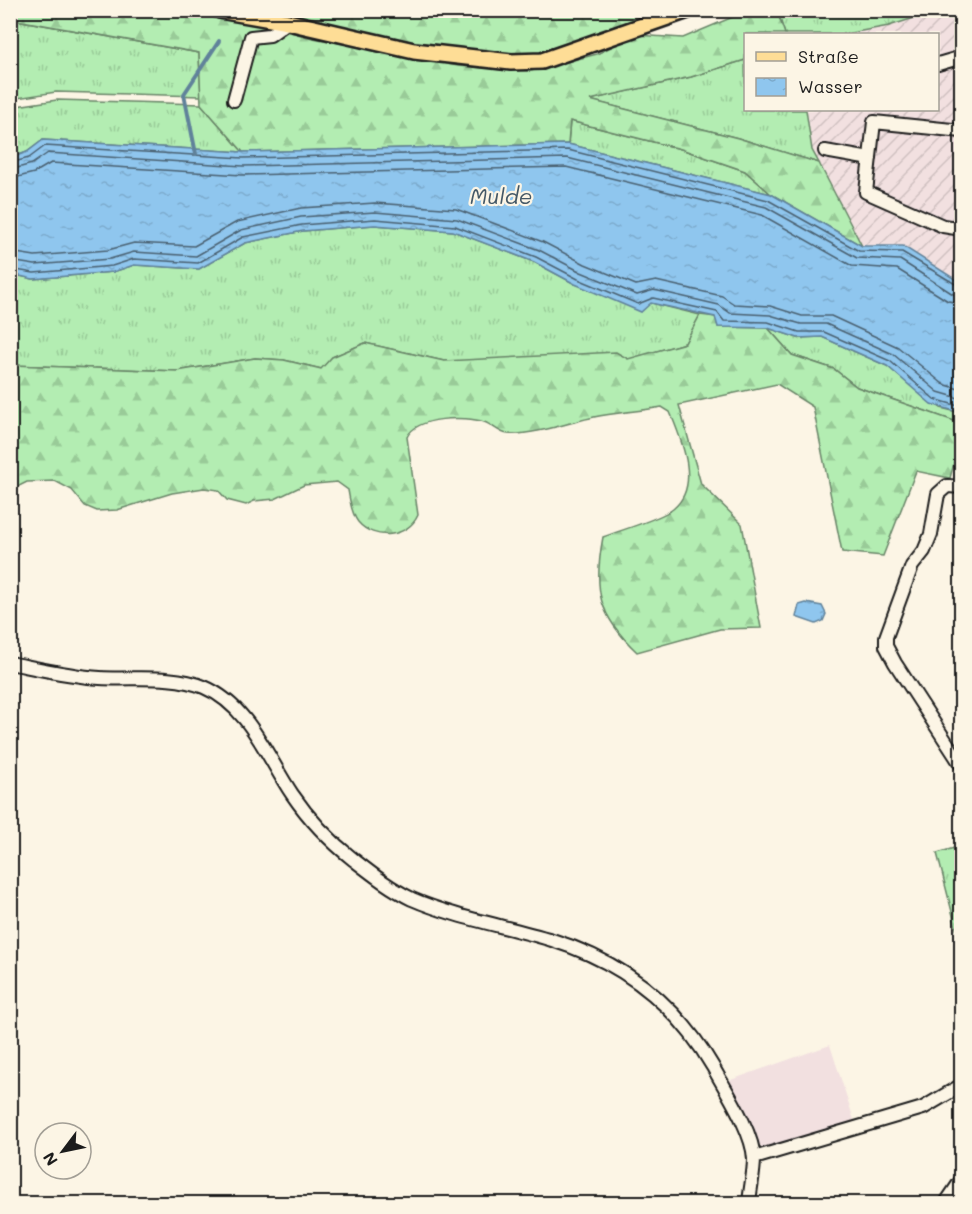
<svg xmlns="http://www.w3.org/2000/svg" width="972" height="1214" font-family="Mali,sans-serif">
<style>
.built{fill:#f2e0e0}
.industrial{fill:url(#industrial-furrows)}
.grass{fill:url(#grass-tufts);stroke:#688467;stroke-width:1.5}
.forest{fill:url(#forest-firs);stroke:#688467;stroke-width:1.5}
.water{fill:url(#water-ripples);stroke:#61829a;stroke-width:1.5}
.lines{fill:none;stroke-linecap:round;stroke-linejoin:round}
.shore{stroke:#4a6070;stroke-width:1.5}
.stream{stroke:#61829a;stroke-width:4}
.minor-casing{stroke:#1c1c1c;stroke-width:16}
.major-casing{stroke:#1c1c1c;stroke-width:20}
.minor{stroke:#fcf5e5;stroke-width:12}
.major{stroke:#fedd96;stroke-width:15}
.labels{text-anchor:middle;stroke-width:4.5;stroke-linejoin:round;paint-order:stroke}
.water-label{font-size:22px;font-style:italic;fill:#445866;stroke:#fcf5e5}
</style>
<defs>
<pattern id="industrial-furrows" width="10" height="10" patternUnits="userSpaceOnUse" patternTransform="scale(1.5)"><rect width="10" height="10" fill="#f2e0e0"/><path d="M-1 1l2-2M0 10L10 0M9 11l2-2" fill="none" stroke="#cfc0c0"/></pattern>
<pattern id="grass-tufts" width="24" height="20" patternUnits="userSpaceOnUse" patternTransform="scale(1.5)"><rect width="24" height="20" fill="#b3edb2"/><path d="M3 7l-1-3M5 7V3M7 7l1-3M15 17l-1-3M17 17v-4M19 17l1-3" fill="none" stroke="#99cb98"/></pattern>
<pattern id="forest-firs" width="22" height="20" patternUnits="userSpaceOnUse" patternTransform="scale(1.5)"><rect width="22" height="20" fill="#b3edb2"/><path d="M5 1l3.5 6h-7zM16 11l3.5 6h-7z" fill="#99cb98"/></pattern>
<pattern id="water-ripples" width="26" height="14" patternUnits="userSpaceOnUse" patternTransform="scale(1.5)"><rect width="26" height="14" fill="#8fc6ee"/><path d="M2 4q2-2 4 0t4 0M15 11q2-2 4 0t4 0" fill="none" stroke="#7baacc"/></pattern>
</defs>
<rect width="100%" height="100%" fill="#fcf5e5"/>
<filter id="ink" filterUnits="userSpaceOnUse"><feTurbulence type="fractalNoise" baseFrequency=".0167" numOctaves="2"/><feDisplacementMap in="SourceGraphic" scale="12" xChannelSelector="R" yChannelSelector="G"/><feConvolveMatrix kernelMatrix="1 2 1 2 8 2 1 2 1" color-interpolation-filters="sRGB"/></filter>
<g filter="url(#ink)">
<path class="built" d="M 830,1045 L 855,1123 L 764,1149 L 757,1144 L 728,1081 Z"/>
<path class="industrial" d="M 936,11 L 961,11 L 961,283 L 903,246 L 862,246 L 812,150 L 806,110 L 938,110 L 938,34 L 845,34 L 889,26 Z"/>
<path class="grass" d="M 777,11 L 936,11 L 889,26 L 845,34 L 785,34 Z
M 10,19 L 199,53 L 201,96 L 56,92 L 11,99 Z
M 745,60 L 746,110 L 806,110 L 812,150 L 819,163 L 738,138 L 589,100 L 691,77 Z
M 57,100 L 201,104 L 243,152 L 43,140 L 27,152 L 11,158 L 10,107 Z
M 570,121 L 681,149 L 745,171 L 771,194 L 568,144 Z
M 374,225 L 453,231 L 534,262 L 575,284 L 700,315 L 685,343 L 628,360 L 444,361 L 365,343 L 332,357 L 322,369 L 284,360 L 255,358 L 177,371 L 11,365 L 11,274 L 33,279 L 113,272 L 134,265 L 199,269 L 245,243 L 303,231 Z
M 768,328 L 798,338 L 822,337 L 887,366 L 941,408 L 961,413 L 961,447 L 958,449 L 957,422 L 857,387 L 834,369 L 792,355 Z
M 961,846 L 962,846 L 961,947 L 937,853 Z"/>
<path class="forest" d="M 10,11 L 172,11 L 266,25 L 308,37 L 458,66 L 531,71 L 597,54 L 635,35 L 683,38 L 747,11 L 777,11 L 785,34 L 746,34 L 745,60 L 691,77 L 590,100 L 738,138 L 819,163 L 862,246 L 771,194 L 745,171 L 681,149 L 570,121 L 568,144 L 243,152 L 201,104 L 199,53 L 11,19 Z
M 260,11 L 668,11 L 547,54 L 519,57 L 400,44 Z
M 700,315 L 716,317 L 718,327 L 768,328 L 792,355 L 834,369 L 857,387 L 957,422 L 958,449 L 950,478 L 916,471 L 883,556 L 842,552 L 813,407 L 777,384 L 679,405 L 701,484 L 742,524 L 761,628 L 720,629 L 637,652 C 598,615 593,590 603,537 C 621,530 660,519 673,509 C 702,486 681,439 670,412 L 662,407 C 639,411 616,413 594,417 C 571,422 531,436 508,434 C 499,433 493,425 484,422 C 465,416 417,416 407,437 L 418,515 C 408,538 374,541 358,522 C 351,513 350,500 348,490 L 337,482 L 304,485 L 275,499 L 254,501 L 246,505 L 227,500 L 218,490 L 204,488 L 172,493 L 117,510 L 97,511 L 85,506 L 72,490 L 55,481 L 27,482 L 11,490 L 11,365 L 177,371 L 255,358 L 284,360 L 321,369 L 332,357 L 365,343 L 444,361 L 616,352 L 628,359 L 685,343 Z"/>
<path class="water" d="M 43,140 L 243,152 L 568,144 L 771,194 L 862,246 L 903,246 L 961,283 L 961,413 L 931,404 L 887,366 L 822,337 L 798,338 L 768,328 L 718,327 L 715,317 L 651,303 L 641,312 L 575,284 L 534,262 L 453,231 L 374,225 L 303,231 L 245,243 L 199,269 L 134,265 L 113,272 L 33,279 L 11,274 L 11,158 L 27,152 Z
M 806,603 L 822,606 L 826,614 L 823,621 L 816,624 L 796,617 L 799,605 Z"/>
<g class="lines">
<path class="shore" d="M 10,163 L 29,158 L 45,146 L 243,158 L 568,150 L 768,200 L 859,251 L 902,252 L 962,288
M 10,170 L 32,164 L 48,153 L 243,166 L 567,158 L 766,207 L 857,258 L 900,260 L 953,294 L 962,295
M 10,179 L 34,173 L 51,163 L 242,175 L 566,167 L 762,215 L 852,266 L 897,269 L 948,301 L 962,304
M 10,252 L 35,256 L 108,250 L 134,243 L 194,246 L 237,222 L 301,208 L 375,203 L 456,209 L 543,242 L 585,264 L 636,285 L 656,281 L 722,296 L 734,304 L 770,306 L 802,316 L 831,316 L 898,347 L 943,384 L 962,390
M 10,261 L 35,265 L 110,259 L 134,252 L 196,256 L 241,230 L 301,217 L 375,212 L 457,219 L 539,250 L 581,272 L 637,295 L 654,290 L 719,305 L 730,313 L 770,315 L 801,324 L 826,324 L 893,354 L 938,392 L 962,399
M 10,269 L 34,273 L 112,266 L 134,259 L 198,263 L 243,237 L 302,225 L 375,219 L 455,226 L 536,257 L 578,279 L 638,304 L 653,298 L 717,312 L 724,321 L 768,322 L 799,332 L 824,332 L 890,361 L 934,399 L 962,407"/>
<path class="stream" d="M 196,154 L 184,94 L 219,41"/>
<g class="minor-casing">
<path id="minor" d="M 938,64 L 962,57
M 234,100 L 251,37 L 270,35 L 288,22
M 962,131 L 874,122 L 866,192 L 943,226 L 962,229
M 825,151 L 870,159
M 962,487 L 947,486 L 938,494 L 931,534 L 924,551 L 912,566 L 886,637 L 886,646 L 895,663 L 962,766
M 10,663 C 40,669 69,676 100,678 C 133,680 173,674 204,687 C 249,706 267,757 292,794 C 309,819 330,841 354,860 C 372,874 391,889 412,899 C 456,918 506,926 552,940 C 623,962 676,1003 713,1067 C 726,1091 753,1132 754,1159 C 754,1173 750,1189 749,1204
M 754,1158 L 923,1108 L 962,1085
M 945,1204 L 962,1179"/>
</g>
<g class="major-casing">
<path id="major" d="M 219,10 L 288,22 L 414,51 L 511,62 L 542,61 L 688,10"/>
</g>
<use href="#minor" class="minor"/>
<use href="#major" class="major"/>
</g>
</g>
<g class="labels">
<g class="water-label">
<text x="501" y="204">Mulde</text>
</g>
</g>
<rect width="972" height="1214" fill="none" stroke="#fcf5e5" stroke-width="36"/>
<rect x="18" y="18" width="936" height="1178" fill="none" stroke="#1c1c1c" stroke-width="2" filter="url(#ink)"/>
<rect x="744" y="33" width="195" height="78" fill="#fcf5e5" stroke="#a29e95" stroke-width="1.5"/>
<rect x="756" y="52" width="30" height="9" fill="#fedd96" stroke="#a29e95" stroke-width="1.5"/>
<text x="798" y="63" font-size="18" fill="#1c1c1c">Straße</text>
<rect x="756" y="78" width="30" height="18" fill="url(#water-ripples)" stroke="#a29e95" stroke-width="1.5"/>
<text x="798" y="93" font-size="18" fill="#1c1c1c">Wasser</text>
<g transform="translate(63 1151) rotate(238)"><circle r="28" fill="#fcf5e5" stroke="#a29e95" stroke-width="1.5"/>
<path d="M0-4.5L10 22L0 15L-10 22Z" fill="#1c1c1c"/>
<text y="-9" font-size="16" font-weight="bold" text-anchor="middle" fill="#1c1c1c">N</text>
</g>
</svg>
